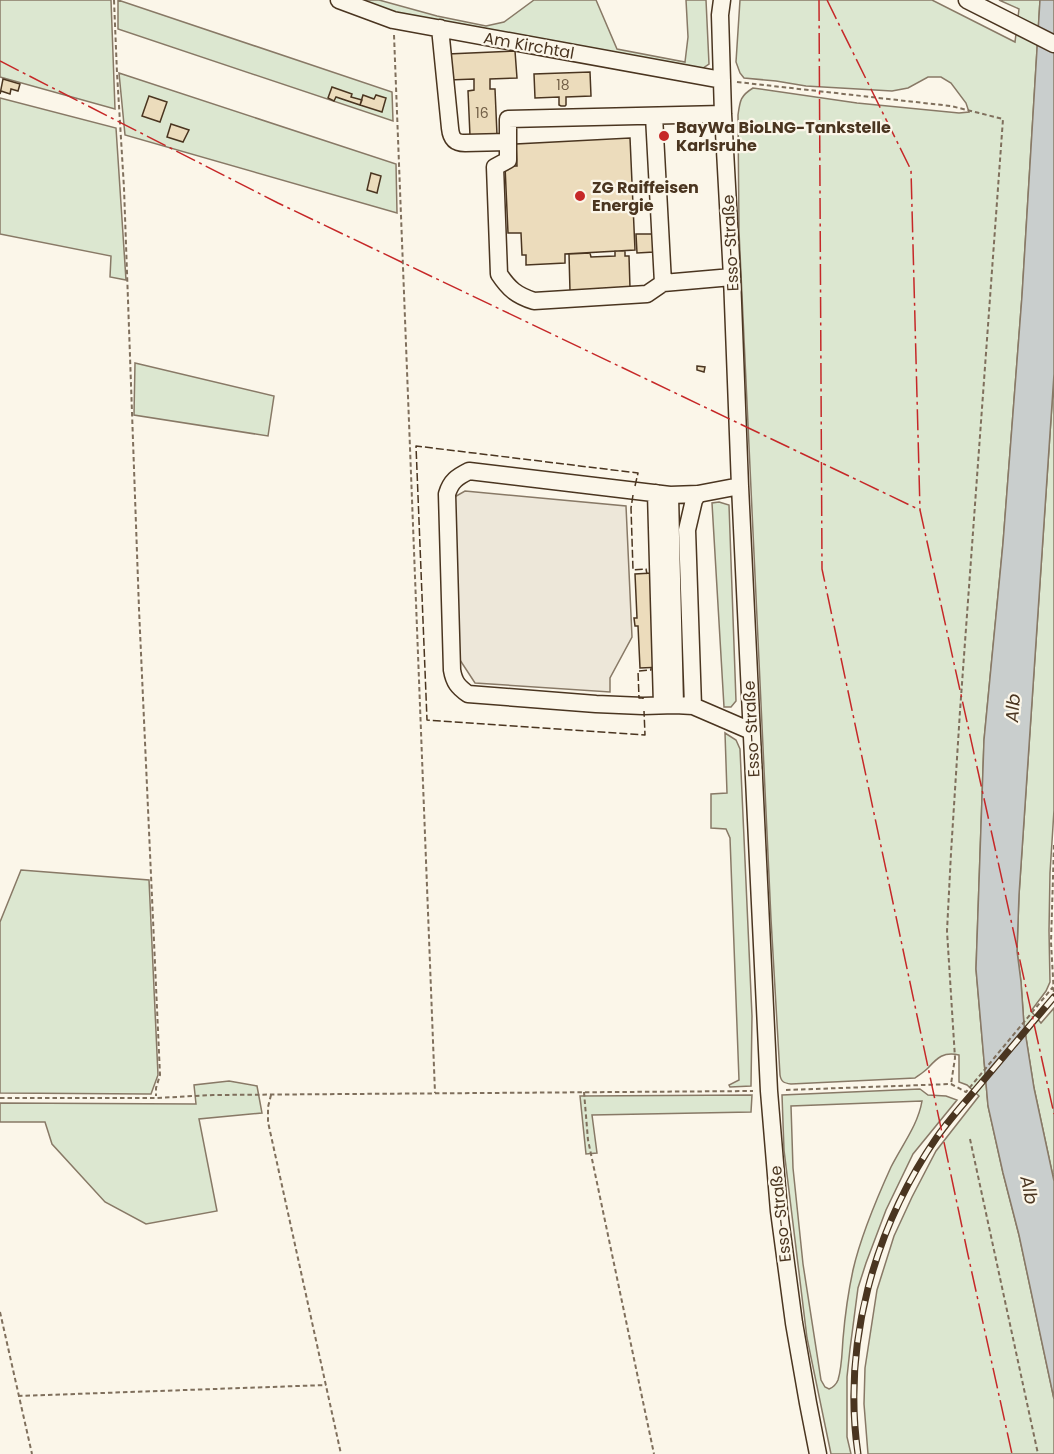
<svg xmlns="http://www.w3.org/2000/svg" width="1054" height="1454" font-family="Poppins,sans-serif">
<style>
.green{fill:#dce7d0;stroke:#887966;stroke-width:1.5;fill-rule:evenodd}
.parking{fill:#ede7d9;stroke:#887966;stroke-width:1.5}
.water{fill:#c9cecd;stroke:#887966;stroke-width:1.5}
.building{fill:#ecdcbc;stroke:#4a3520;stroke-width:1.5}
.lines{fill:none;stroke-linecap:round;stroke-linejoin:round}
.minor-casing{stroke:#4a3520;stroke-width:19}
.path{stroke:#7f6f5c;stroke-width:2;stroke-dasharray:4.5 3;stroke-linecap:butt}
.minor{stroke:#fbf6e9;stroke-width:16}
.rail-casing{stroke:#4a3520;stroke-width:7}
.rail{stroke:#fbf6e9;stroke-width:4.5;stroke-dasharray:14;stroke-linecap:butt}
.fence{stroke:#4a3520;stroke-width:1.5;stroke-dasharray:8 3;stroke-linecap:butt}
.power{stroke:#c62828;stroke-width:1.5;stroke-dasharray:21 4.5 3 4.5;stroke-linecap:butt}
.poi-dot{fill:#c62828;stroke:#fbf6e9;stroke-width:2}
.labels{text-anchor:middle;stroke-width:4.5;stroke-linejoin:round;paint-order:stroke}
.number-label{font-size:14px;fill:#725f47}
.street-label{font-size:16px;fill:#4a3520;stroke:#fbf6e9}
.poi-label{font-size:16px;font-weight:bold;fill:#4a3520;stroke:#fbf6e9;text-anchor:start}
.water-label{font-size:18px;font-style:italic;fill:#4a3520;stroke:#fbf6e9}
</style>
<rect width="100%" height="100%" fill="#fbf6e9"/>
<path class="green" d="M 0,0 L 111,0 L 115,109 L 0,77 Z
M 118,0 L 392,92 L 393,121 L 118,29 Z
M 359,0 L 379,0 L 437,16 L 486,26 L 504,22 L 534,0 L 596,0 L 617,49 L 685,62 L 688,37 L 686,0 L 706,0 L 709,64 L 700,70 L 392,12 Z
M 740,0 L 932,0 L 1015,42 L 1019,9 L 999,0 L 1040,0 L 1022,296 L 1003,543 L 984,740 L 976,969 L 988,1106 L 1003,1173 L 1019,1235 L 1054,1399 L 1054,1454 L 868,1454 L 864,1404 L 865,1368 L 877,1290 L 894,1236 L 912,1197 L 936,1151 L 979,1096 L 967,1085 L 959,1082 L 959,1055 C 944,1051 937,1058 928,1068 C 924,1072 919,1075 915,1078 L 791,1084 C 784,1083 781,1082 780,1075 L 771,919 L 739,231 L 738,115 C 740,101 740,96 753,88 L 857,103 L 959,113 L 969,112 L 966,103 L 951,83 L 941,77 L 928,77 L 908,88 L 892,91 L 806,86 L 776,81 L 744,78 L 740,73 L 736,62 Z
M 119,73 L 396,164 L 397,213 L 125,135 Z
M 0,98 L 116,128 L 126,280 L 110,277 L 111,256 L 0,234 Z
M 135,363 L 274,396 L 268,436 L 134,415 Z
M 1054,374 L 1054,810 L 1050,873 L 1049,931 L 1050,982 L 1046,991 L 1031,1011 L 1041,1023 L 1054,1008 L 1054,1181 L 1034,1088 L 1024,1025 L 1021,982 L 1017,951 L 1019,895 Z
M 719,502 L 729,505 L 736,701 L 731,707 L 724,707 L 712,503 Z
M 725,733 L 736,740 L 740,749 L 752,1016 L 751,1086 L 730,1087 L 729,1085 L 739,1080 L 730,838 L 726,829 L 711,828 L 711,794 L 727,793 Z
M 21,870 L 149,880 L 158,1075 L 151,1094 L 0,1093 L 0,922 Z
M 229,1081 L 257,1086 L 262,1113 L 199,1119 L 217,1211 L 146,1224 L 105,1202 L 52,1144 L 45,1122 L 0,1122 L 0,1103 L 196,1104 L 194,1085 Z
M 920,1089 L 928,1095 L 946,1096 L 957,1100 L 913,1154 L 886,1210 L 866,1263 L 858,1288 L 850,1349 L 847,1377 L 847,1437 L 851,1454 L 831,1454 L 807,1338 L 784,1150 L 782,1095 ZM 922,1101 C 918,1125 902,1145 891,1167 C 876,1200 861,1235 853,1270 C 848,1293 845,1315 843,1339 C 842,1352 842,1367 838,1380 C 836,1385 834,1387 829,1389 L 825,1387 L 821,1380 L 803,1264 L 793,1168 L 791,1106 Z
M 752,1095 L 751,1112 L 592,1115 L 597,1153 L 586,1154 L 580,1096 Z"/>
<path class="parking" d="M 465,491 L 626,506 L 632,637 L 610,678 L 610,692 L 475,683 L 458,657 L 451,499 Z"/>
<path class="water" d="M 1040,0 L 1054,0 L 1054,374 L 1019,895 L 1017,951 L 1021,982 L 1024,1025 L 1034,1088 L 1054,1181 L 1054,1399 L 1019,1235 L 1003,1173 L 988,1106 L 976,969 L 984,740 L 1003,543 L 1022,296 Z"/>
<path class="building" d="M 515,51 L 517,78 L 490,79 L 490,89 L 495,89 L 497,135 L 470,136 L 468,91 L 474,90 L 474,79 L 449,80 L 448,54 Z
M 590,72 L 591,96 L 566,97 L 566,105 L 565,106 L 561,106 L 559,105 L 559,97 L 535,98 L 534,74 Z
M 3,79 L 20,84 L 18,91 L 11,89 L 10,94 L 1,91 L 0,94 Z
M 332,87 L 352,94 L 351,97 L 362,100 L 360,105 L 336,97 L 334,101 L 328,98 Z
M 363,95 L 374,99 L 376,95 L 386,98 L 382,112 L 360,105 Z
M 149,96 L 167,102 L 160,122 L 142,116 Z
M 171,124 L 189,130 L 183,142 L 167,137 Z
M 630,138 L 635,250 L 565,254 L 565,263 L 526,265 L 526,255 L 522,255 L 521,233 L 508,233 L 505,166 L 517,166 L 516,144 Z
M 371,173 L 381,176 L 377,193 L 367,190 Z
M 636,234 L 653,234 L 654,252 L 637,253 Z
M 615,251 L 625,251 L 625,256 L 629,256 L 630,288 L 570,291 L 569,254 L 590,253 L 591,257 L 615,256 Z
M 697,366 L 705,367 L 704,372 L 697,370 Z
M 652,573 L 653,620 L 684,619 L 686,666 L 640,668 L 638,626 L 635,626 L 634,618 L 637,618 L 635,574 Z"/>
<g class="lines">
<g class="minor-casing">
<path id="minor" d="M 339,0 L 393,20 L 722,80
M 722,0 L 720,15 L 723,114 L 732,277 L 740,486 L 769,1091 L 779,1211 L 794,1323 L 808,1403 L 818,1454
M 967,0 L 1054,44
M 440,28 L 450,128 C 451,138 454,143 465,143 L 508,142
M 723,114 L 508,119 L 508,160 L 495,167 L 499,274 C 509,289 516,295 534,301 L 647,294 L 663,283 L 732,277
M 654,116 L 663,283
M 740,486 L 698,494 L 670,495 L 469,471 C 457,477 451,481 447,494 L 452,670 C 454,682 458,687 468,694 L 596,704 L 643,706 L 675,705 L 693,706 L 751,731
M 656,493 L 662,705
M 670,495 L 675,705
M 693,706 L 687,530 L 694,500 L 698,494"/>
</g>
<path class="path" d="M 114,0 L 117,73 L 124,188 L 139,609 L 160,1075 L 156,1088 L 156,1096
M 394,35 L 435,1093
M 737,82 L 951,106 L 1003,119 L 960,711 L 951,853 L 947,931 L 955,1058 L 951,1084
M 1054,845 L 1051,942 L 1054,995
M 786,1090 L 951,1084 L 966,1092 L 1053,987
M 584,1092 L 588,1140 L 654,1454
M 271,1095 L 268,1107 L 268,1122 L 341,1454
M 0,1098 L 156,1098 L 213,1095 L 753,1091
M 970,1139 L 1038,1454
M 0,1312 L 32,1454
M 18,1396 L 326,1385"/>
<use href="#minor" class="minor"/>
<g class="rail-casing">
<path id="rail" d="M 858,1454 C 842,1345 874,1228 937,1137 C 951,1117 968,1099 983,1081 C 1007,1053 1030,1025 1054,997"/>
</g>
<use href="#rail" class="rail"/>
<path class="fence" d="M 635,486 L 638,473 L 416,446 L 427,720 L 645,735 L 644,711
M 633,495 L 631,508 L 633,570 L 646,569 L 647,574
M 643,699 L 643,698 L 639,698 L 638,671 L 651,670 L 651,667"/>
<path class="power" d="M 819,0 L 822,569 L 968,1255 L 1012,1454
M 827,0 L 911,170 L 920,510 L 1054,1114
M 0,61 L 278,203 L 920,510"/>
</g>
<g class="poi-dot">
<circle cx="664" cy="136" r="6"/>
<circle cx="580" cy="196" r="6"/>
</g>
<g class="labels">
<g class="number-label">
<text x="563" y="90">18</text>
<text x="482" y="118">16</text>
</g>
<g class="street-label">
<text transform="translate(529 45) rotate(10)" y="6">Am Kirchtal</text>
<text transform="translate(730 243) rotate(-93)" y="6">Esso-Straße</text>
<text transform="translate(751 729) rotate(-93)" y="6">Esso-Straße</text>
<text transform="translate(780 1214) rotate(-96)" y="6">Esso-Straße</text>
</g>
<g class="poi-label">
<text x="676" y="133">BayWa BioLNG-Tankstelle<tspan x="676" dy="18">Karlsruhe</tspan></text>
<text x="592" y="193">ZG Raiffeisen<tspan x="592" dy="18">Energie</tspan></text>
</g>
<g class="water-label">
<text transform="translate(1013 708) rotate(-86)" y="6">Alb</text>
<text transform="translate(1029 1190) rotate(78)" y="6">Alb</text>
</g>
</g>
</svg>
